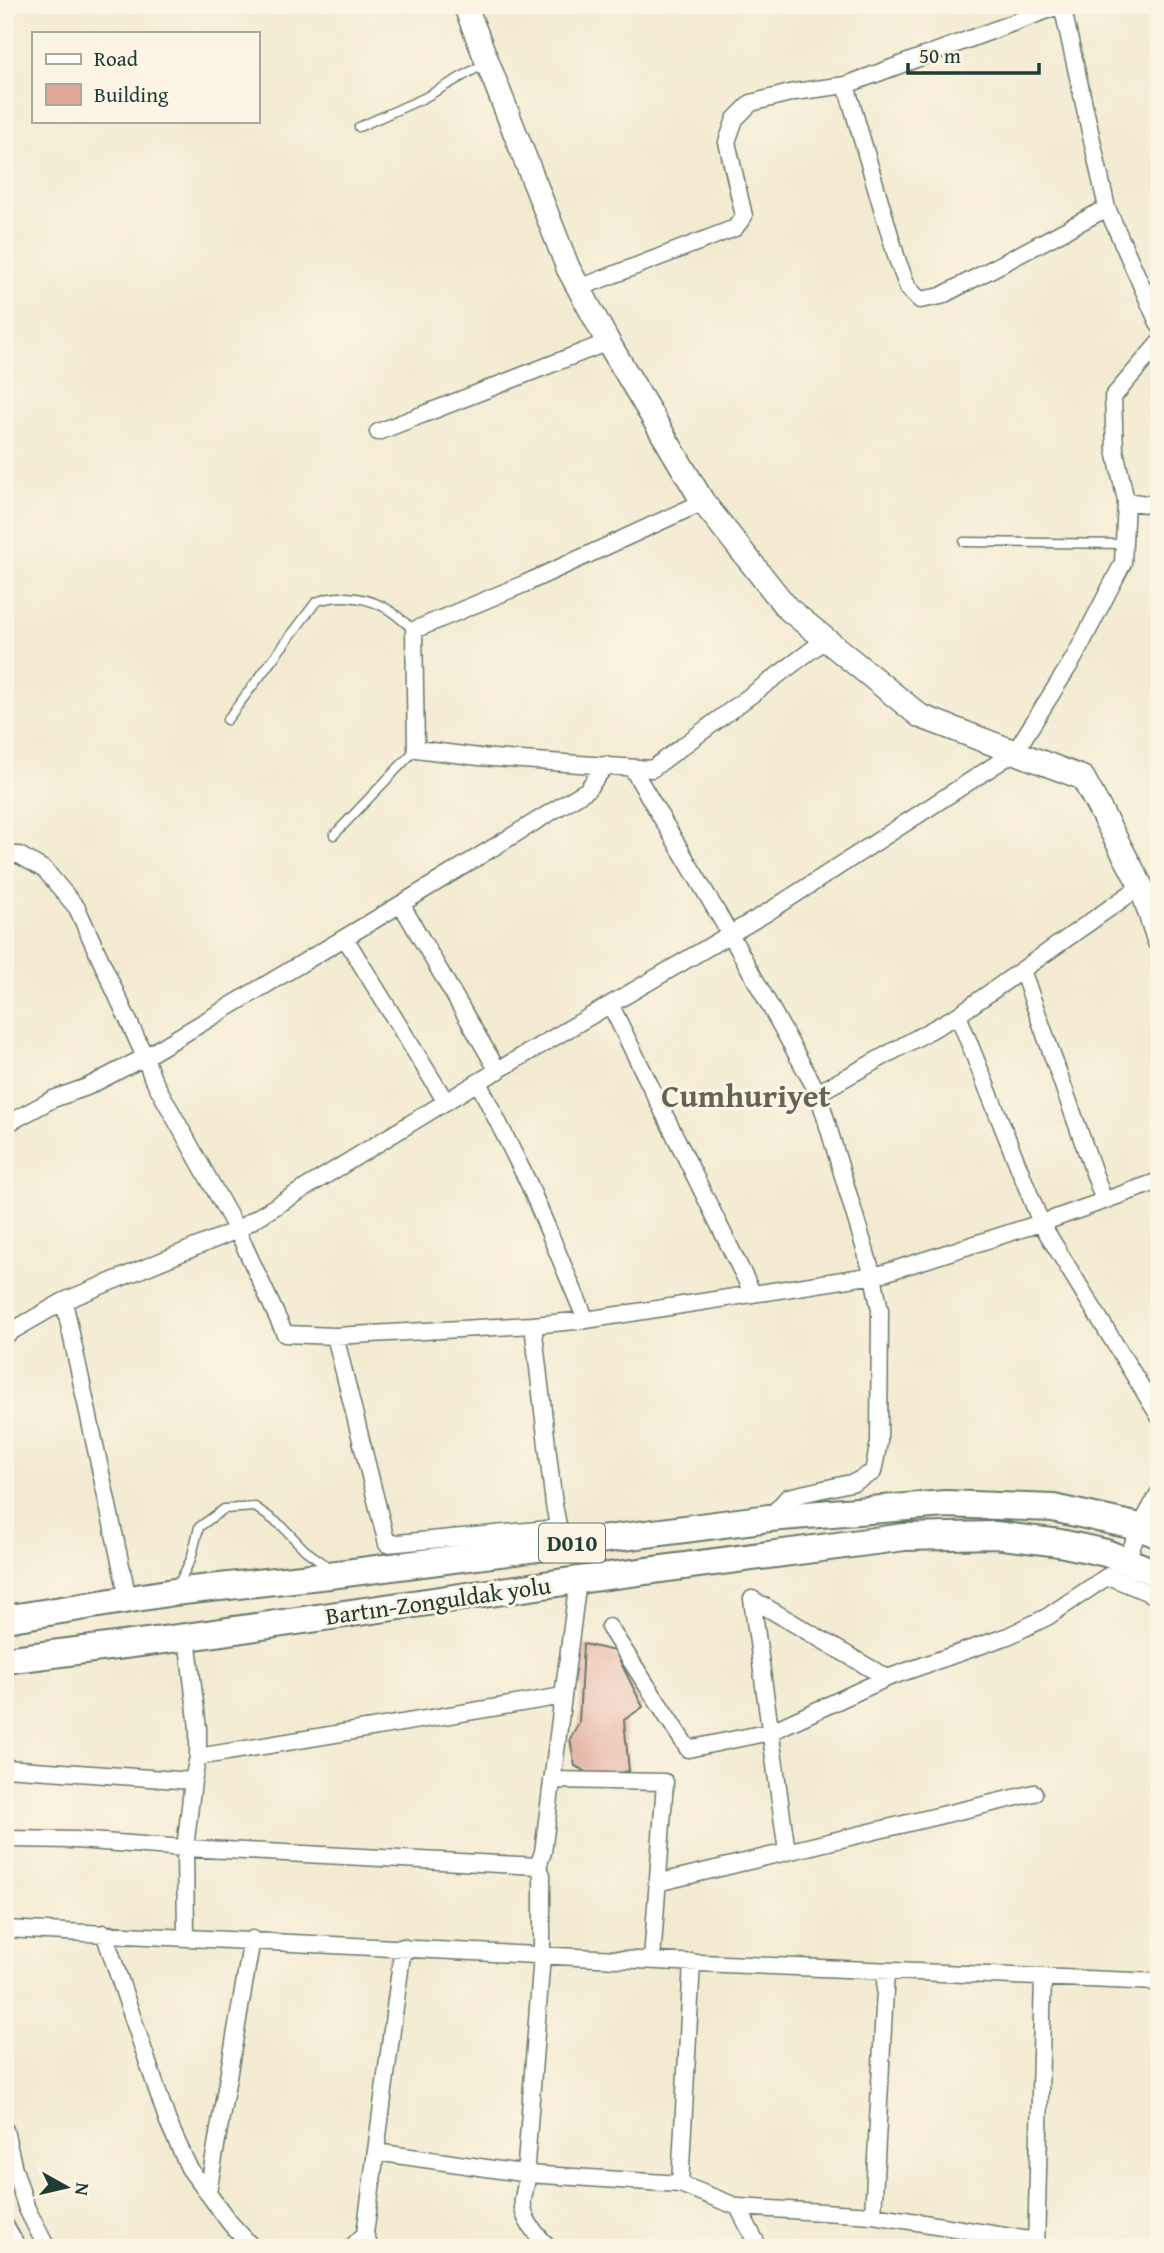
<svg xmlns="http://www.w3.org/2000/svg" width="1164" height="2253" font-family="'Gentium Book Plus',serif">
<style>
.building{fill:#e2a99a}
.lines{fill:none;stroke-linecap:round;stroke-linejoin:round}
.service-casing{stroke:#697a6b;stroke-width:11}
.minor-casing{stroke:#697a6b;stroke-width:19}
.secondary-casing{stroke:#697a6b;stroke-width:26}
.trunk-casing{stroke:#697a6b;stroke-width:30}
.service{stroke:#fff;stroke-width:8}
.minor{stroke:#fff;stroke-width:16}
.secondary{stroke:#fff;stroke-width:23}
.trunk{stroke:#fff;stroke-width:26}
.labels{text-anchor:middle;stroke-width:6;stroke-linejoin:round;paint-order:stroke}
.shield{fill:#fcf5e5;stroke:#617469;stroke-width:2}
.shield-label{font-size:23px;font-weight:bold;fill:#1f3d34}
.street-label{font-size:24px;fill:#1f3d34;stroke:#fcf5e5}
.district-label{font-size:32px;font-weight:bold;fill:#636358;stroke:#fcf5e5}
</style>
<rect width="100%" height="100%" fill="#fcf5e5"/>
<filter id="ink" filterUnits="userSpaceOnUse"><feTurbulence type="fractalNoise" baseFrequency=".0143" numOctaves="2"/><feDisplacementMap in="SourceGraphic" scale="14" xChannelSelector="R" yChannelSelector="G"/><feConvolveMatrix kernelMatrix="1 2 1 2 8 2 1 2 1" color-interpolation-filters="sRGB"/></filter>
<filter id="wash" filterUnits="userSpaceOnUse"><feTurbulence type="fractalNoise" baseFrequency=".00686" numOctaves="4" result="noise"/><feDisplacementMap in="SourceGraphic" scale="28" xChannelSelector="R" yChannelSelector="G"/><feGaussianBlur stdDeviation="1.57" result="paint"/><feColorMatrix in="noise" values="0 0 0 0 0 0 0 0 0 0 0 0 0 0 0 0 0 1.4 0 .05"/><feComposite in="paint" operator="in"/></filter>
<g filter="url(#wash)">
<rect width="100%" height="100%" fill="#f3ebd1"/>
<g id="blocks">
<path class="building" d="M 583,1644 L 615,1651 L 643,1707 L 624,1720 L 629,1771 L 598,1778 L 575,1766 L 570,1739 L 579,1723 Z"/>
</g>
</g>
<g filter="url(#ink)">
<use href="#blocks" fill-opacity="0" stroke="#697a6b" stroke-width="2"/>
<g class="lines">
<g class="service-casing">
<path id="service" d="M 359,127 L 424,98 L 484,64
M 964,542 L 1124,544
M 227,720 L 316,602 C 336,594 362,596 382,606 C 393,611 404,622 414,630
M 334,835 L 416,749
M 178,1585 L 191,1559 L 199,1527 L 224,1509 L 255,1507 L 282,1526 L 305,1550 L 330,1568"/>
</g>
<g class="minor-casing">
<path id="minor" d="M 1062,5 L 1107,208 L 1159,325
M 846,85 L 897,259 L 908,288 L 920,300 L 941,296 L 1107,208
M 579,288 L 735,228 L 744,216 L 727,142 L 735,119 L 751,103 L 794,92 L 846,85 L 1061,5
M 378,432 L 608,342
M 1126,501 L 1159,506
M 703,502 L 524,584 L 414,630 L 416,749 L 479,757 L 652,769 L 825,640
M 632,768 L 730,934 L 818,1093
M 5,855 L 19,855 L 45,870 L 77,908 L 145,1057 L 152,1077 L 237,1230 L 285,1334 L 335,1336 L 533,1325
M 1141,886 L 958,1015 L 1041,1223 L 1159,1416
M 401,904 L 498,1071
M 345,938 L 446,1102
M 1022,970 L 1104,1201
M 611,1006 L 753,1294
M 478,1082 L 528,1182 L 586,1320 L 533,1325 L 554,1505 L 562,1545
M 5,1125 L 53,1099 L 87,1087 L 145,1057 L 401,904 L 587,790 L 606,765
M 64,1301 L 126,1589
M 586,1320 L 881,1274 L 1053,1219 L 1159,1181
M 5,1335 L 64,1301 L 237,1230 L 478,1082 L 768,912 L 1015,752 L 1074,658 L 1123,563 L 1126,501 L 1115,450 L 1113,397 L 1159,343
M 335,1336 L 387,1544 L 559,1528
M 769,1518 L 788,1497 L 855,1482 L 873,1472 L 879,1442 L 880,1310 L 873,1276 L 818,1093 L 958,1015
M 1126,1561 L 1140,1527 L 1159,1493
M 752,1599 L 787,1852
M 752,1599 L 887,1678
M 609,1627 L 688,1749 L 770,1732 L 887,1678 L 1008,1636 L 1047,1617 L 1108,1576 L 1159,1597
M 198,1757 L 563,1696
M 5,1768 L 193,1781
M 552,1780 L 665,1782 L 652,1960
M 5,1839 L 76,1840 L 185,1848 L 538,1866
M 657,1883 L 1034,1793
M 5,1929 L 699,1963 L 1159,1982
M 104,1933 L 168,2122 L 189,2168 L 230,2223 L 253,2248
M 186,1937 L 185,1848 L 193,1781 L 198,1757 L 198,1728 L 187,1637
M 5,2130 L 14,2169 L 27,2209 L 47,2248
M 376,2152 L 528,2174 L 680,2184 L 738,2207 L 759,2248
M 680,2184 L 692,1962
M 208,2192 L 252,1939
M 738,2207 L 873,2215 L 1036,2241
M 873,2215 L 886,1971
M 5,2225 L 18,2248
M 351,2248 L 365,2234
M 370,2248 L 365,2234 L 403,1947
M 549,2248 C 537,2235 520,2218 523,2199 C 525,2186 529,2177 526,2164 L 542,1955 L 542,1875 L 538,1866 L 543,1852 L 578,1580
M 1036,2248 L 1043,1977"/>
</g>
<g class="secondary-casing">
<path id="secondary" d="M 465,5 L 568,268 L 608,342 L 703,502 L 787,608 L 920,716 L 1083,778 L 1141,886 L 1159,941"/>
</g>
<g class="trunk-casing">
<path id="trunk" d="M 5,1619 L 174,1592 L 338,1574 L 769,1518 L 945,1504 L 1053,1508 L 1140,1527 L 1159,1535
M 5,1660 L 187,1637 L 578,1580 L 905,1537 L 995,1535 L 1060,1543 L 1106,1553 L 1159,1574"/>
</g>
<use href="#service" class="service"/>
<use href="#minor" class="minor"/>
<use href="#secondary" class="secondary"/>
<use href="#trunk" class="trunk"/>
</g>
</g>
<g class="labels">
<rect class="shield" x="539" y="1523.5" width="66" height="39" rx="5"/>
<g class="shield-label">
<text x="572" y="1551">D010</text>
</g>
<g class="street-label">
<text transform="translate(438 1601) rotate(-8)" y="8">Bartın-Zonguldak yolu</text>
</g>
<g class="district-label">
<text x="746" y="1107">Cumhuriyet</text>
</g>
</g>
<rect width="1164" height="2253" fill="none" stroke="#fcf5e5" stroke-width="28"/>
<rect x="32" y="32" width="228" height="91" fill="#fcf5e5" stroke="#a4ab9e" stroke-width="2"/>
<rect x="46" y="54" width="35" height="10" fill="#ffffff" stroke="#a4ab9e" stroke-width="2"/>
<text x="94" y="66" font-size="21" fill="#1f3d34">Road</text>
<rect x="46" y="84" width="35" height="21" fill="#e2a99a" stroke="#a4ab9e" stroke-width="2"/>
<text x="94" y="102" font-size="21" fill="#1f3d34">Building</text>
<g transform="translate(66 2187) rotate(98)" stroke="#fcf5e5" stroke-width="5" paint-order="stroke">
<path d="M0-5L12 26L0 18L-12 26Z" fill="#1f3d34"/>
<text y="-10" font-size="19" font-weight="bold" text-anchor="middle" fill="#1f3d34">N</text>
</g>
<path d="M908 63v10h131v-10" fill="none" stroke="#1f3d34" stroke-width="3.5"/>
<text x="919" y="63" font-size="21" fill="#1f3d34" stroke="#fcf5e5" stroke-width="5" paint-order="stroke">50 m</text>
</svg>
